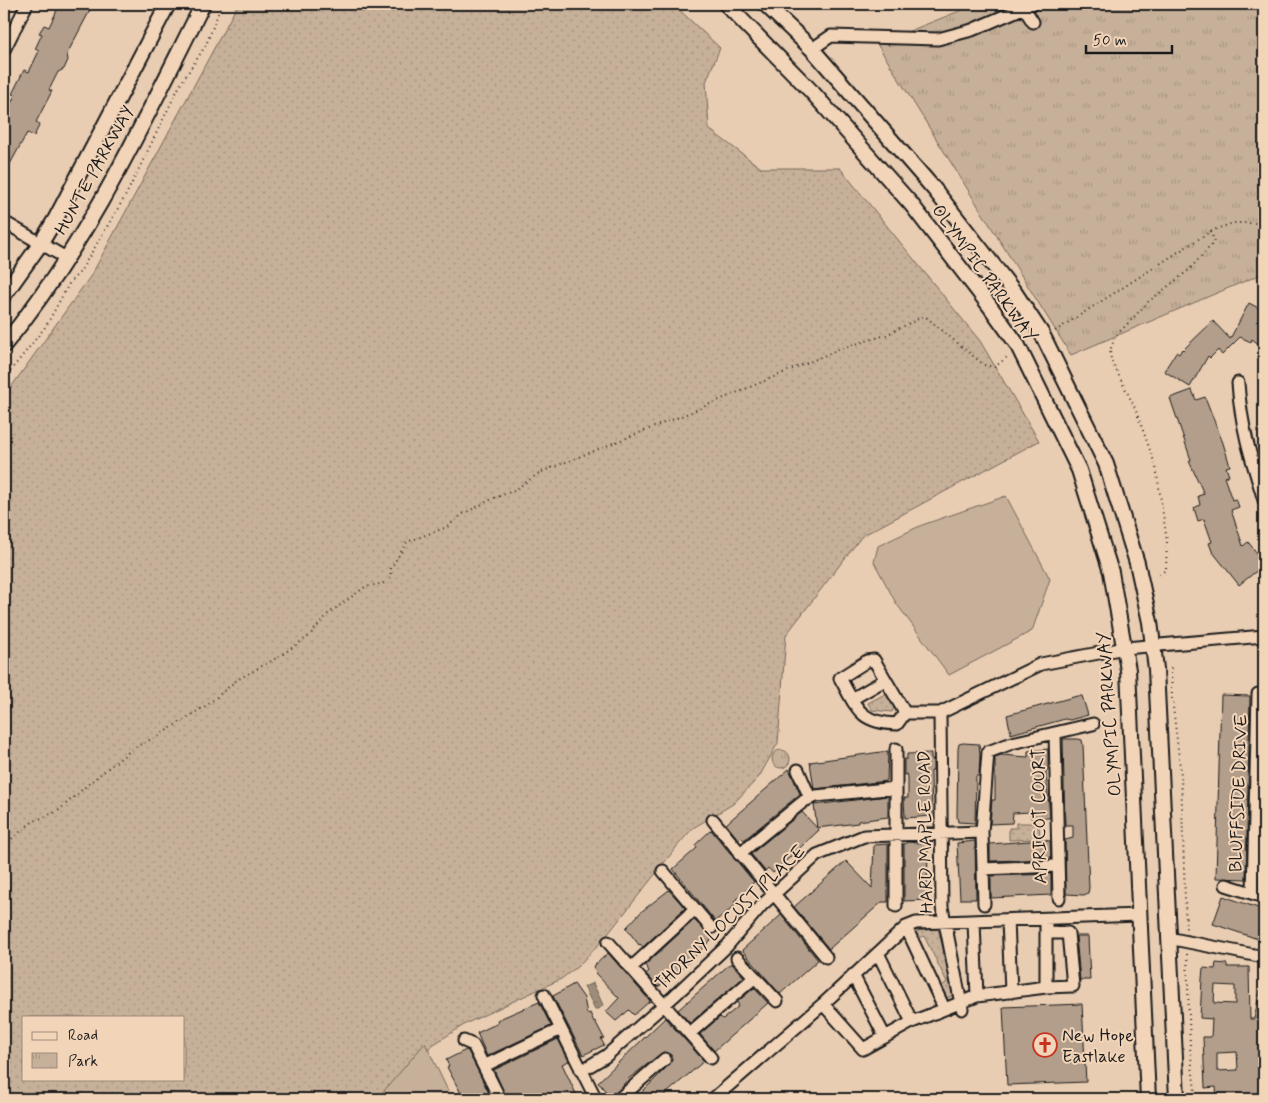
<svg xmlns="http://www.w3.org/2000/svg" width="1268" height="1103" font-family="Mynerve,sans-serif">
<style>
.grass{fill:url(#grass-dots);stroke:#72665a;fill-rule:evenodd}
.park{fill:url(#park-tufts);stroke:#72665a}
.pitch{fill:#c7b099;stroke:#72665a}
.water{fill:url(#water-ripples);stroke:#6a5f54}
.building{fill:#b39e8b;stroke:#1c1c1c;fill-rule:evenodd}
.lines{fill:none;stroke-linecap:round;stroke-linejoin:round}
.minor-casing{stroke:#1c1c1c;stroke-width:15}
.major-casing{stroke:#1c1c1c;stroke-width:18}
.path{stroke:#1c1c1c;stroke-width:2;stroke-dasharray:1 4;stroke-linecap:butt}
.minor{stroke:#f2d4b8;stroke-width:11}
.major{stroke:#f2d4b8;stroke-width:14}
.labels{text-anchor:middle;stroke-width:4;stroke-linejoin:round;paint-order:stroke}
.street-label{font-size:18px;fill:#1c1c1c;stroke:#f2d4b8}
.poi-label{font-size:18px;fill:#1c1c1c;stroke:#f2d4b8;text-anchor:start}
</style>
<defs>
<pattern id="grass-dots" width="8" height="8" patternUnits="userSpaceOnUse" patternTransform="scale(1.25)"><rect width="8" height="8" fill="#c7b099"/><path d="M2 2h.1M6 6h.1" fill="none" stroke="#aa9783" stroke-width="1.8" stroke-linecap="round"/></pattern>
<pattern id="park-tufts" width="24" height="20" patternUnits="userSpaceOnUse" patternTransform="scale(1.25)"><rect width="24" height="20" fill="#c7b099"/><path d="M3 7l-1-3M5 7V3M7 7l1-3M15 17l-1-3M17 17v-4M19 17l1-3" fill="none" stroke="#aa9783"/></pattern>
<pattern id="water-ripples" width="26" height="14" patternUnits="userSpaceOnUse" patternTransform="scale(1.25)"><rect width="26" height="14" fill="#9e8c7a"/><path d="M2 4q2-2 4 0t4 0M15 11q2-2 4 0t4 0" fill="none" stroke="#807263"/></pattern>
</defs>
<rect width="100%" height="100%" fill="#e9cdb2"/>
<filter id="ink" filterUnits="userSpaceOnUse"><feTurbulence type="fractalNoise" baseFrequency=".02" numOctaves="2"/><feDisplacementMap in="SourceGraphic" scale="10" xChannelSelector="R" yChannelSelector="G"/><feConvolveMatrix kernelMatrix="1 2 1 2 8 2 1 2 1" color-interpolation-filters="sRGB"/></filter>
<g filter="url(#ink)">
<path class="grass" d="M 238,4 L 673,4 L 720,48 L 706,82 L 709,129 L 761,168 L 840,168 L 980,341 L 1039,441 L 862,536 L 786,635 L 778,743 L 759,777 L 733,804 L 693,828 L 679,844 L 604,939 L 577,967 L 561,979 L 467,1023 L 431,1046 L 407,1080 L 390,1099 L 4,1099 L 4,397 L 92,274 ZM 24,1017 L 184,1017 L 184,1079 L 24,1079 Z
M 887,693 L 895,704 L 892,712 L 872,710 L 868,703 Z
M 1016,823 L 1039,823 L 1040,839 L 1009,840 L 1009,828 L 1016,828 Z
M 938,929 L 955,995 L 943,999 L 940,987 L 947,982 L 924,936 L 917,939 L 914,931 Z"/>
<path class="park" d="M 977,4 L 1264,4 L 1264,273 L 1071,355 L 877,44 Z
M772 759a9 9 0 1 1 18 0a9 9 0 1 1-18 0Z"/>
<path class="pitch" d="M 1006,496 L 1050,579 L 1032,631 L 949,675 L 896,603 L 874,562 L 878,546 L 922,525 Z
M 425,1043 L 452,1099 L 377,1099 Z"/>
<path class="water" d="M 593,983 L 603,1005 L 599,1009 L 595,1009 L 584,987 Z"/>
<path class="building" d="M 60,4 L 84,4 L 90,7 L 89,12 L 67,54 L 68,60 L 64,69 L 58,72 L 49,90 L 52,91 L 36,122 L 40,124 L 34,136 L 27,133 L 4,175 L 4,118 L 15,95 L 12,94 L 24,70 L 29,72 L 39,51 L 35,49 L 42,34 L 39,33 L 44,25 L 49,27 Z
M 1249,303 L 1264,311 L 1264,348 L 1252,339 L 1251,342 L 1240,337 L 1222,355 L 1218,350 L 1210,358 L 1208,356 L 1190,387 L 1164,371 L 1176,352 L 1179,354 L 1182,349 L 1183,350 L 1213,321 L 1230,339 Z
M 1192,390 L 1196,400 L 1205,397 L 1223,443 L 1230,466 L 1226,467 L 1229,476 L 1224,477 L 1232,500 L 1236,499 L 1239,507 L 1231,510 L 1243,546 L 1248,542 L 1257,553 L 1259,551 L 1264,557 L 1264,565 L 1239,585 L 1212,551 L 1209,543 L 1212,542 L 1204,519 L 1198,521 L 1194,508 L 1200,505 L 1198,496 L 1204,494 L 1189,461 L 1191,460 L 1170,398 Z
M 1221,695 L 1250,696 L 1246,879 L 1216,878 Z
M 1077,696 L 1082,696 L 1088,715 L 1070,720 L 1065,719 L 1011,734 L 1007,715 Z
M 1063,739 L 1078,739 L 1082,740 L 1083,745 L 1089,888 L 1088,893 L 1084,895 L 1066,894 L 1065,840 L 1073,838 L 1073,825 L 1065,825 Z
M 963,743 L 979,744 L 980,754 L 979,776 L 976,776 L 975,823 L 958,822 L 957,817 L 958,749 L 959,744 Z
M 1048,749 L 1048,768 L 1046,773 L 1050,818 L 1031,818 L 1030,812 L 1013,813 L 1012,823 L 990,824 L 992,800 L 995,800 L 995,757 L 1001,755 L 1028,757 L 1028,751 Z
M 888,751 L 887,781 L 814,789 L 810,762 Z
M 931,753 L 931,759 L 933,759 L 933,771 L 931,771 L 932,816 L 905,818 L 904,798 L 908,798 L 908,777 L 907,774 L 904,775 L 904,759 L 907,759 L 907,754 Z
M 789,769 L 800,794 L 744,840 L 741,837 L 738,839 L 726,824 Z
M 888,796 L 888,817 L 858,821 L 858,823 L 817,828 L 814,805 Z
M 802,812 L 819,830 L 773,873 L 768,868 L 765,871 L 751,854 Z
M 711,830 L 754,882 L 734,902 L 736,904 L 730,910 L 715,921 L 673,869 L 697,848 L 695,845 Z
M 1044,840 L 1050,841 L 1051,859 L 990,861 L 990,844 Z
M 975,841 L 976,899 L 960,899 L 957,843 Z
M 908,842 L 928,844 L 927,900 L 904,901 L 904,844 Z
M 888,844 L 888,902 L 882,902 L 829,949 L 794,907 L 846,861 L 872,888 L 874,845 Z
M 1051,874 L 1051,895 L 991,898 L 991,876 Z
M 669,890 L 685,908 L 643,947 L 640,944 L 639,945 L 626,928 L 642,911 Z
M 1223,896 L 1264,910 L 1264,941 L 1213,924 Z
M 781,915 L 818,960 L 780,994 L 742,950 Z
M 694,920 L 713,938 L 680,970 L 658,987 L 646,974 L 649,971 L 645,965 Z
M 1076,936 L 1088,936 L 1090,980 L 1080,980 Z
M 608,953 L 650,1001 L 634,1015 L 629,1010 L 616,1021 L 606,1012 L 619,998 L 595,973 L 597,972 L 593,967 Z
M 731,963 L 744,977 L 690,1023 L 678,1010 Z
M 1216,963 L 1227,964 L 1227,967 L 1249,967 L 1250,1019 L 1254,1019 L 1260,990 L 1264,990 L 1264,1099 L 1217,1099 L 1216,1087 L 1205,1088 L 1203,1037 L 1211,1037 L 1212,1019 L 1200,1018 L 1202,979 L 1203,968 L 1215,969 ZM 1215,985 L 1235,986 L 1235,1004 L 1214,1003 ZM 1237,1052 L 1238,1070 L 1217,1071 L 1217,1053 Z
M 574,984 L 584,998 L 587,1014 L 590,1013 L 594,1022 L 595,1021 L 604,1038 L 601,1039 L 604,1045 L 583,1055 L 553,996 Z
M 754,988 L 768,1003 L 714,1051 L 700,1034 L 720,1017 L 723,1019 L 739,1006 L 737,1002 Z
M 539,1002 L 551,1026 L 487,1056 L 477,1033 L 498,1023 L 497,1020 Z
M 1082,1004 L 1086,1082 L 1007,1085 L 1003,1007 Z
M 665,1018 L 704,1061 L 660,1099 L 630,1099 L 638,1092 L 640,1094 L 670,1064 L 671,1054 L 663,1052 L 627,1080 L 612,1099 L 598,1082 Z
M 558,1039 L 569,1061 L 562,1064 L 577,1096 L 570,1099 L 507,1099 L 494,1070 Z
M 466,1050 L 468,1051 L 492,1099 L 464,1099 L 447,1067 L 449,1066 L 446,1060 Z"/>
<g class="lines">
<g class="minor-casing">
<path id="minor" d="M 1024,8 L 1033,22
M 812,49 L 831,36 L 938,39 L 972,30 L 1032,4
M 4,50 L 27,4
M 4,222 L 66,258
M 1238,383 C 1241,427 1251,458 1264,500
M 852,699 L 885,680
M 905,713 L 897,724 C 859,723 857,708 840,678 L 867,661 L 874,660 L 905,713 L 940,713 L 1041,664 L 1125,648 L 1264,636
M 940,713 L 942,907 L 962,1009
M 1055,733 L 1059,898
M 798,770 L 810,798
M 713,820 L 826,957
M 739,854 L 804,801 L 816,796 L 896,788
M 983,869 L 1057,866
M 663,871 L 711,928
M 1226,885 L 1264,897
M 1253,893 L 1258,694
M 984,904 L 982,832 L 988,752 L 1012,743 L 1093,724
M 896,906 L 896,749
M 1008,920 L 1011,992
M 974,922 L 977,996 L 1046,987
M 906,927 L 944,1008
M 1046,933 L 1068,933 L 1073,986 L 1046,987 L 1046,919
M 1168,938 L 1264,957
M 608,942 L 711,1058
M 878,953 L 912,1022
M 737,958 L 777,1001
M 632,967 L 695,909
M 853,975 L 885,1037
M 544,995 L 596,1099
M 823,1004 L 863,1049 L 912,1022 L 977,996
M 690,1033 L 755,977
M 464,1041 L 473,1045 L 500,1099
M 484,1066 L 561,1029
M 581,1071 L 606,1056 L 674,996 L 727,946 L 762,905 L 817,855 L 864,836 L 982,832
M 619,1099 L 665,1059
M 713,1099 L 823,1004 L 906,927 L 916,923 L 1139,915"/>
</g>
<g class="major-casing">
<path id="major" d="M 726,4 L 812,92 L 911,204 L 989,305 L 1017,344 L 1079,470 L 1111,572 L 1128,670 L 1148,1099
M 765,4 L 812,49 L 934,189 L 1015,293 L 1042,334 L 1106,464 L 1137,563 L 1150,622 L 1156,669 L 1177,1099
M 4,295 L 41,243 L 56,218 L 168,4
M 4,345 C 88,243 144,121 203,4"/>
</g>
<path class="path" d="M 1055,331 L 1211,231 L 1233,223 L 1264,223
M 4,379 L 46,326 L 70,282 L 80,272 L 126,195 L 180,85 L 206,45 L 219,11 L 224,4
M 1159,574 L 1166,570 L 1167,541 L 1156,467 L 1135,408 L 1111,360 L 1110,351 L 1115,337 L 1148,302 L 1189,270 L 1214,242 L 1211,231
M 1171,668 L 1172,698 L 1181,775 L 1186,930
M 4,845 L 32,822 L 58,811 L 93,780 L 135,747 L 158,736 L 207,705 L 237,680 L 280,656 L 309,636 L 328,614 L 365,587 L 390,582 L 391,568 L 407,542 L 447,527 L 463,514 L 494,498 L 513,491 L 541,472 L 684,415 L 842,348 L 886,335 L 922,317 L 926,317 L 984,365 L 995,367 L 1007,357
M 1187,954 L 1190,1048 L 1196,1099"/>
<use href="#minor" class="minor"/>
<use href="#major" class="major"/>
</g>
</g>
<defs>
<g id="church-ring" transform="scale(1.25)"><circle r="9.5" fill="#f2d4b8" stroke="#c8321e" stroke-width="1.5"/><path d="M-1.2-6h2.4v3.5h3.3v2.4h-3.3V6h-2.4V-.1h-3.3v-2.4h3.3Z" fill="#c8321e"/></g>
</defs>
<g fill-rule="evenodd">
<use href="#church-ring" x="1045" y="1045"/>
</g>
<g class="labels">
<g class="street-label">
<text transform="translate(94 170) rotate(-61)" y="6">HUNTE PARKWAY</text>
<text transform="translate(985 273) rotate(54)" y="6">OLYMPIC PARKWAY</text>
<text transform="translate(1109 714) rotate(-94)" y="6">OLYMPIC PARKWAY</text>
<text transform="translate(1238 793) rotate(-88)" y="6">BLUFFSIDE DRIVE</text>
<text transform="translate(1039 816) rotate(-91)" y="6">APRICOT COURT</text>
<text transform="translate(925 832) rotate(-91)" y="6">HARD MAPLE ROAD</text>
<text transform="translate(730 917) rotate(-44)" y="6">THORNY LOCUST PLACE</text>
</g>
<g class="poi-label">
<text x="1062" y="1041">New Hope<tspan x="1062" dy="21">Eastlake</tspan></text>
</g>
</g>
<rect width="1268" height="1103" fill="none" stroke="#f2d4b8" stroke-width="20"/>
<rect x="10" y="10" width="1248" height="1083" fill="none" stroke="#1c1c1c" stroke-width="2" filter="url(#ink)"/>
<rect x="22" y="1016" width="162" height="65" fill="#f2d4b8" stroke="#9c8a7a"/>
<rect x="32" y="1032" width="25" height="8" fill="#f2d4b8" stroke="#9c8a7a"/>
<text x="68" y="1040" font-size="15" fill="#1c1c1c">Road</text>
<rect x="32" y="1053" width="25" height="15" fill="url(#park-tufts)" stroke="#9c8a7a"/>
<text x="68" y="1066" font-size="15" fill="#1c1c1c">Park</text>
<path d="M1086 45v8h86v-8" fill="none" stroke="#1c1c1c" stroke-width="2.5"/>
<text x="1093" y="45" font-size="15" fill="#1c1c1c" stroke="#f2d4b8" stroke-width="4" paint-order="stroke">50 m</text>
</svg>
